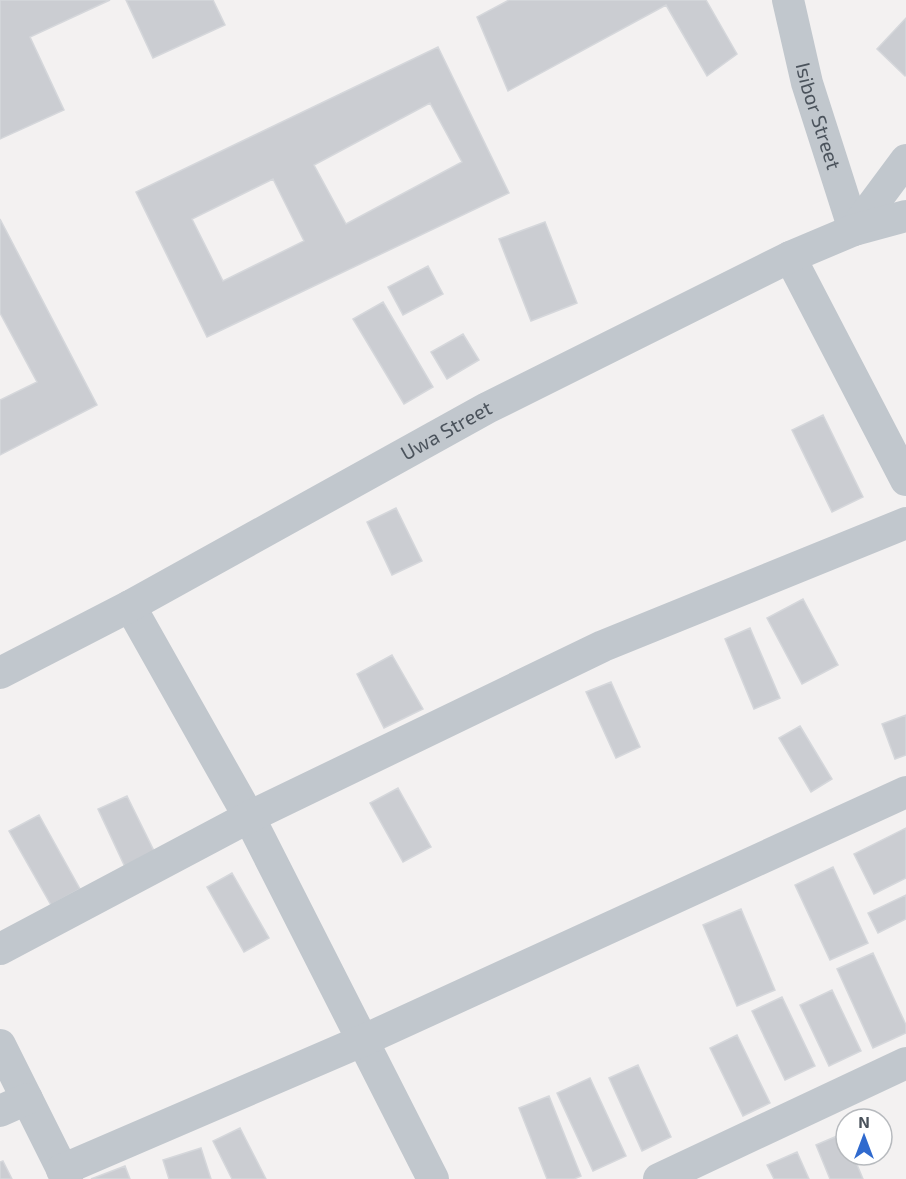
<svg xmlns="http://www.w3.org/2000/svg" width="906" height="1179" font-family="'Exo 2',sans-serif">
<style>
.building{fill:#cbcdd2;stroke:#d5d7db;stroke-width:1.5;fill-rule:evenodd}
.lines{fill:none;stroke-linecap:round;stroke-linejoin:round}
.minor{stroke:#c1c7cd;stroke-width:32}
.labels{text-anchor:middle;stroke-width:4.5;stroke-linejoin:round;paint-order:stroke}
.street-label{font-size:20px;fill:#4b535c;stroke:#fff}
</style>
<rect width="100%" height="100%" fill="#f3f1f1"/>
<path class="building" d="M 0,0 L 110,0 L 30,37 L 64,110 L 0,139 Z
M 126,0 L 213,0 L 225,25 L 153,58 Z
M 509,0 L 706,0 L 737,54 L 707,76 L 666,5 L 508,91 L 477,17 Z
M 906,18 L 906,75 L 905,76 L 877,49 Z
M 438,47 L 509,193 L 207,337 L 136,192 ZM 430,103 L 462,162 L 346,224 L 314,165 ZM 273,179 L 304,241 L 223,281 L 192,219 Z
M 0,219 L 97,405 L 0,455 L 0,400 L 37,382 L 0,313 Z
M 545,222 L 577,303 L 531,321 L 499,239 Z
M 428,266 L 443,294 L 403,315 L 388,287 Z
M 383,302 L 433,387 L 404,404 L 353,319 Z
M 463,334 L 479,360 L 447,379 L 431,352 Z
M 823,415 L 863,497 L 832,512 L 792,430 Z
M 396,508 L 422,561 L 392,575 L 367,522 Z
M 803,599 L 838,665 L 802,684 L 767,618 Z
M 750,628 L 780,698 L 754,709 L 725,639 Z
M 392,655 L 423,709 L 384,728 L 357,674 Z
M 611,682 L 640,747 L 616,758 L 586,692 Z
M 906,715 L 906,755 L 895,759 L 882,724 Z
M 800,726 L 832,779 L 811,792 L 779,738 Z
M 398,788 L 431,847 L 403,862 L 370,803 Z
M 127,796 L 155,853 L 125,867 L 98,809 Z
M 39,815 L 80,889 L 51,905 L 9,831 Z
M 906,828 L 906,878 L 874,894 L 854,854 Z
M 833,867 L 868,943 L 830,960 L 795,885 Z
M 232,873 L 269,938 L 244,952 L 207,887 Z
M 906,895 L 906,919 L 878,933 L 868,913 Z
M 741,909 L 775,990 L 737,1006 L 703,925 Z
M 873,953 L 906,1025 L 906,1033 L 873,1048 L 837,969 Z
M 832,990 L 861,1051 L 829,1066 L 800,1005 Z
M 782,997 L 815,1066 L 785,1080 L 752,1011 Z
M 737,1035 L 770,1103 L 743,1116 L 710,1048 Z
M 638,1065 L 671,1137 L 642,1151 L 609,1078 Z
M 590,1078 L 626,1156 L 593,1171 L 557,1093 Z
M 549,1096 L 581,1176 L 574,1179 L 547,1179 L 519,1108 Z
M 240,1128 L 266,1179 L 232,1179 L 213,1141 Z
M 844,1133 L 846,1139 L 846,1155 L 853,1155 L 863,1179 L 830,1179 L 816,1145 Z
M 201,1148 L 211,1179 L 169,1179 L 163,1160 Z
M 797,1152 L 809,1179 L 774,1179 L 767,1165 Z
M 3,1161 L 12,1179 L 0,1179 L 0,1162 Z
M 125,1166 L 130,1179 L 91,1179 Z"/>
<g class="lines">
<g class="minor">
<path id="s1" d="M 788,0 L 807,83 L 854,230"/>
<path d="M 854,230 L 906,160"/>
<path d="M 790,257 L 906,480"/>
<path d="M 130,606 L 249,817 L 433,1179"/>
<path id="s2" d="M 0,673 L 130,606 L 487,408 L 790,257 L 854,230 L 906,216"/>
<path d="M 0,949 L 249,817 L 603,646 L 906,523"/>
<path d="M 0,1045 L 67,1179"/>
<path d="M 0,1111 L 27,1099"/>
<path d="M 62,1170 L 364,1040 L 906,792"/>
<path d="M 659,1179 L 906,1063"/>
</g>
</g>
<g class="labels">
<g class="street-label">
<text dy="7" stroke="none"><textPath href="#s1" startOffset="120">Isibor Street</textPath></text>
<text dy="7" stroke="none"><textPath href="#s2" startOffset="508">Uwa Street</textPath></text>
</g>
</g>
<g transform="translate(864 1137)"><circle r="28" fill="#ffffff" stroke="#b7babe" stroke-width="1.5"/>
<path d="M0-4.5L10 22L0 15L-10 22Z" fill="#306ace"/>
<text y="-9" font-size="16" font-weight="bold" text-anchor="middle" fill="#4b535c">N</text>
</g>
</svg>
